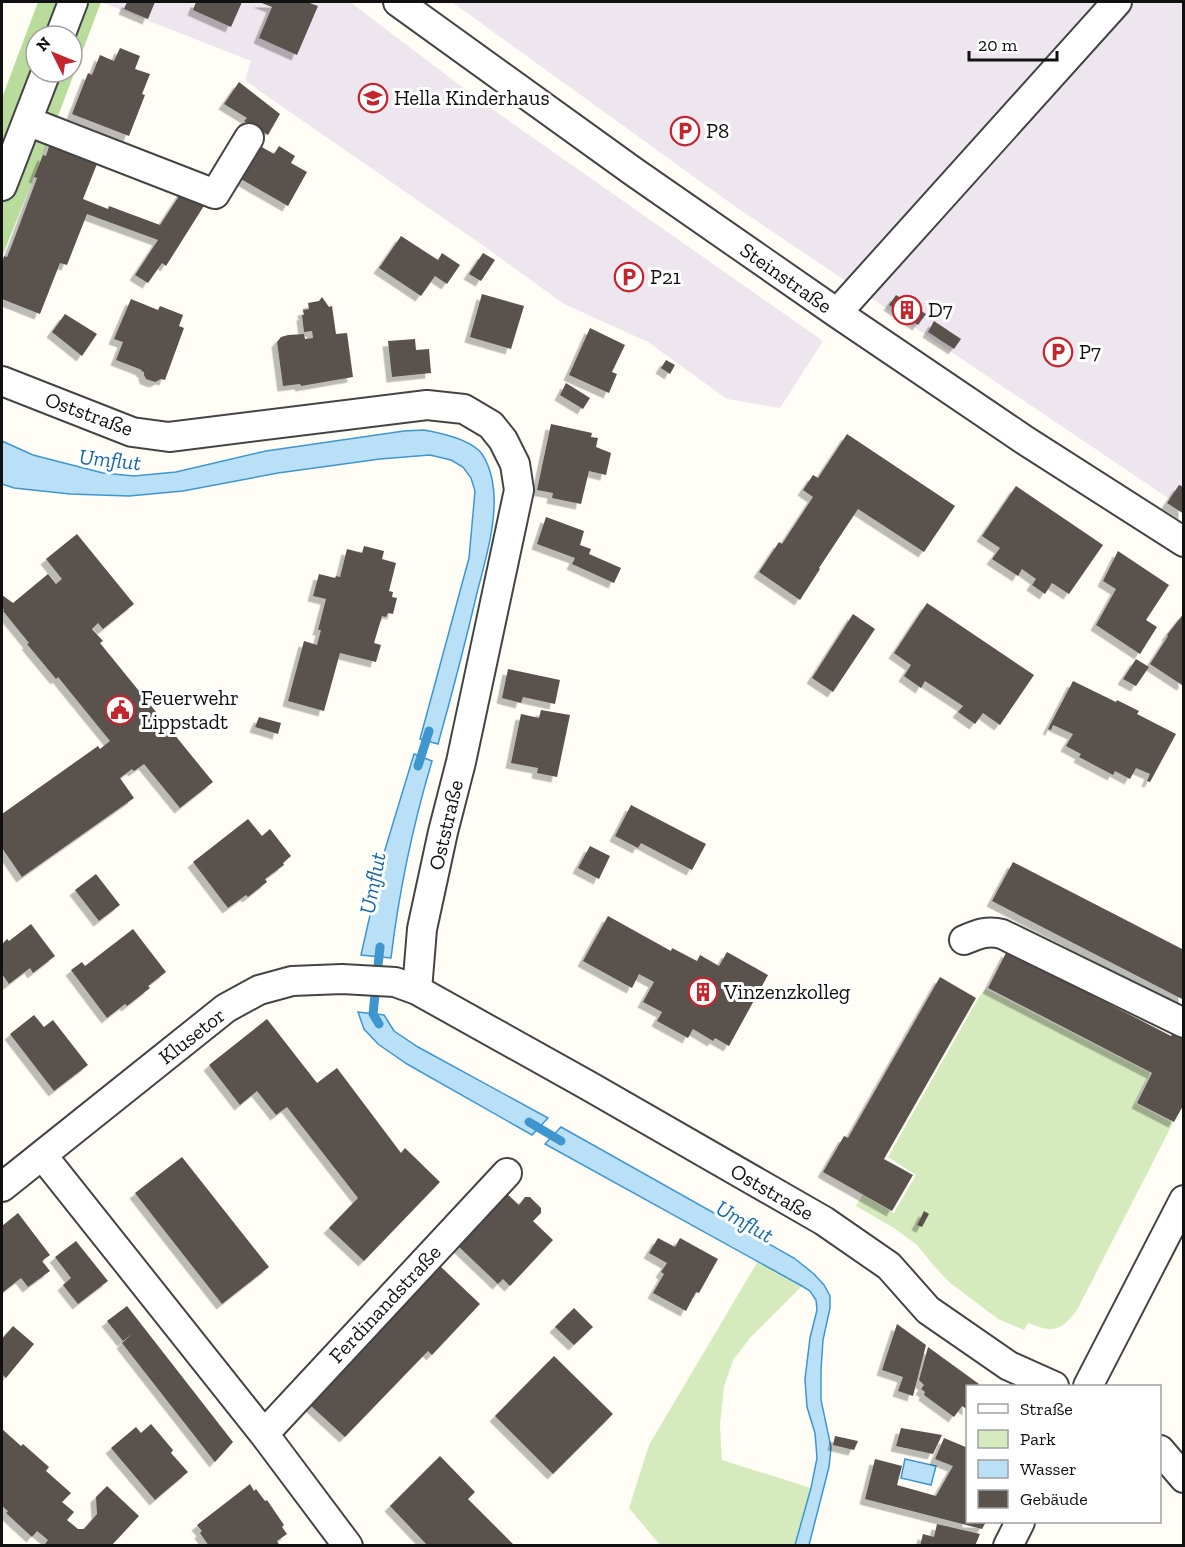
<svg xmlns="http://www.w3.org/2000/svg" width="1185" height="1547" font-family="'Zilla Slab',serif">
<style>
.industrial{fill:#eee6ef}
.green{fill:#d5ebbd}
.forest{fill:#b9dc9c;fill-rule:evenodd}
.water{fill:#b9e0f7;stroke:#3f96cf;stroke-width:1.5}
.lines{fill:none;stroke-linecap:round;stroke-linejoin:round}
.stream{stroke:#3f96cf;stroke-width:9}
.building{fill:#5a524d;filter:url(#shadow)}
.minor-casing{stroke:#444;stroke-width:32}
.minor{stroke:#fff;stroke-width:28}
.labels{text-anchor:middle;stroke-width:6;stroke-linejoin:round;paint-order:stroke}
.poi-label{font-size:21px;fill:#111;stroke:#fff;text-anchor:start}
.street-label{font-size:21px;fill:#111;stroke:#fff}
.water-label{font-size:22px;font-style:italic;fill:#1768a6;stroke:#fff}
</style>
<defs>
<filter id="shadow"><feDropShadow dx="-5.5" dy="5.5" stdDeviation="0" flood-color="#0004"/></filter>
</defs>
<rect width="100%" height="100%" fill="#fffdf5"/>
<path class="industrial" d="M 101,2 L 350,2 L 482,102 L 823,341 L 780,408 L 727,399 L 648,342 L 564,304 L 488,249 L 264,94 L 245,80 L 251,61 Z
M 452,2 L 1183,2 L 1183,508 L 733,205 Z"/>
<path class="green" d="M 986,989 L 1150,1073 L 1135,1103 L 1173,1123 L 1077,1310 C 1060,1332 1054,1333 1028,1323 L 1024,1330 L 998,1319 L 949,1282 L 935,1267 L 917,1245 L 897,1230 L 856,1206 L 863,1195 L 894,1213 L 916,1175 L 888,1157 L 979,997 Z
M 758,1261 L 802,1286 L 750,1338 L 733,1360 L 724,1387 L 720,1425 L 722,1460 L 811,1488 L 795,1545 L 660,1545 L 629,1508 L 649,1445 Z"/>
<path class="forest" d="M 38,2 L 101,2 L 55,124 L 2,257 L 2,98 ZM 36,36 L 72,36 L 72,72 L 36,72 Z"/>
<path class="water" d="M 424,430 C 441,433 471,439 482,454 C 492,469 495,490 494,507 C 493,536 484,565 477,593 C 465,644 452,694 438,744 L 420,739 L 469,558 L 475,491 L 471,478 L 463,467 L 451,460 L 430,455 L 380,459 L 278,473 L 183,491 L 129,496 L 70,494 L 14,488 L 2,484 L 2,441 L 33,455 L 103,473 L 134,476 L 176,472 L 266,451 L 404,431 Z
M 414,754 L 432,761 C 413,825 399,891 391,958 L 361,955 L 384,853 Z
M 358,1012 L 384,1015 L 394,1031 L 418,1047 L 548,1118 L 532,1135 L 407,1064 L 378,1044 L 364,1029 Z
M 561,1127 L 794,1258 L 814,1274 L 824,1285 L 830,1296 L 830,1308 L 823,1340 L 821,1370 L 821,1400 L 831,1447 L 829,1467 L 809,1545 L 795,1545 L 811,1488 L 817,1458 L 815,1433 L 807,1407 L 805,1379 L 810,1338 L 817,1310 L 816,1300 L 810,1291 L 802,1286 L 545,1144 Z
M 905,1459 L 936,1466 L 931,1485 L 901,1478 Z"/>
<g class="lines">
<path class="stream" d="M 418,766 L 429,731
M 379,1024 L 373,1014 L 380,947
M 529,1122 L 561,1141"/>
</g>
<path class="building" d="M 127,2 L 155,2 L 148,19 L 124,9 Z
M 196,2 L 242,2 L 231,27 L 193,10 Z
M 259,2 L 307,2 L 318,6 L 297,55 L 259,38 L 272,7 Z
M 120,48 L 140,56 L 135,69 L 150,74 L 142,94 L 145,95 L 129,136 L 72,114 L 88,73 L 92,75 L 100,55 L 114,61 Z
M 239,82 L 280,114 L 268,135 L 244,121 L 247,118 L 224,104 Z
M 51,140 L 99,159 L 83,199 L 108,209 L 109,206 L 160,225 L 183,190 L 207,201 L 166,266 L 162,263 L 148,283 L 135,275 L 158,240 L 87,214 L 67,265 L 60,263 L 40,314 L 2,299 L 2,264 L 4,256 L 7,257 L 13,242 L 37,178 L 34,177 L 43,155 L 46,156 Z
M 260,146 L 274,154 L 279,146 L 295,156 L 291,163 L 307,172 L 288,206 L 241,179 L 249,166 L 242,163 Z
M 401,236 L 438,260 L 442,253 L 460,265 L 447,284 L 435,276 L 421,296 L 379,268 Z
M 483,253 L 495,260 L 481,281 L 469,274 Z
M 482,294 L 524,306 L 511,349 L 470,337 Z
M 896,295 L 926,314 L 918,325 L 889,305 Z
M 322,297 L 329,307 L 332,306 L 336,334 L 347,333 L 353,377 L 301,386 L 300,384 L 283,386 L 277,342 L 281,337 L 288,335 L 304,334 L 305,339 L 313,338 L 312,331 L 304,332 L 302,315 L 304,315 L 303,310 L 309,309 L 308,303 L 319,301 Z
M 131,299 L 158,310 L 160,306 L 183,315 L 179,326 L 184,328 L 165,380 L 161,379 L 155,382 L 146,379 L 144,375 L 144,372 L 141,371 L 142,370 L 116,360 L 123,342 L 114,339 Z
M 65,314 L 97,334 L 82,356 L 52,332 Z
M 934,321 L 961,339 L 954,349 L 928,332 Z
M 590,328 L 625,345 L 612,372 L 617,374 L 609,393 L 569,375 Z
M 415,339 L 416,350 L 429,349 L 431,373 L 392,377 L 388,341 Z
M 666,360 L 675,365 L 670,374 L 661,368 Z
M 566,383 L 590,398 L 583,409 L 560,395 Z
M 551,424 L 592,433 L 591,437 L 598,438 L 596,447 L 611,453 L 606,475 L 589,471 L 581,504 L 552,498 L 553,493 L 537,490 Z
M 847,434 L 955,506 L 924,552 L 858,509 L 819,568 L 820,569 L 800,600 L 759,572 L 779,542 L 782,544 L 813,497 L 803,490 L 813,475 L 818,478 Z
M 1179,485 L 1184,487 L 1184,514 L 1167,503 Z
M 1016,486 L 1103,545 L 1069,594 L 1052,583 L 1045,594 L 1032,585 L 1036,579 L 1022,569 L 1018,576 L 992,559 L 1000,548 L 982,536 Z
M 546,517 L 584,531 L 580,545 L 591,549 L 589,554 L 621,568 L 614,583 L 572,564 L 575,558 L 537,544 Z
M 77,534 L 134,604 L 103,629 L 98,623 L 92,629 L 103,641 L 100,643 L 213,782 L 180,808 L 144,764 L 134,771 L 132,769 L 120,778 L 134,798 L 22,877 L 2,848 L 2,814 L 98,746 L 100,749 L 110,741 L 58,677 L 56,679 L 27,644 L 29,643 L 3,611 L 4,610 L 2,608 L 2,595 L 13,603 L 48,574 L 56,584 L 62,579 L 46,559 Z
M 364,546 L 384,551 L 382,559 L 396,563 L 389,591 L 393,592 L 392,597 L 397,598 L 393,614 L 388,613 L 386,617 L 382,616 L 374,643 L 381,645 L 376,662 L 340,653 L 324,711 L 288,701 L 304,641 L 317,645 L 321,630 L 318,630 L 326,599 L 313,596 L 319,574 L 335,578 L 336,576 L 340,577 L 347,549 L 362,553 Z
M 1118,551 L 1169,585 L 1146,620 L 1157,627 L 1140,654 L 1096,625 L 1116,589 L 1103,581 Z
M 927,603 L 1034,675 L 1000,725 L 983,713 L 975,724 L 958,712 L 963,706 L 925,681 L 921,688 L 904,676 L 911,665 L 894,653 Z
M 1184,613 L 1184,683 L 1182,685 L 1150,664 L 1168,636 L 1167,635 Z
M 853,614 L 875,629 L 833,692 L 812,678 Z
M 1136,659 L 1149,667 L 1136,686 L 1123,679 Z
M 508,669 L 560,680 L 555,704 L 523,697 L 521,703 L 502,698 Z
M 1073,681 L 1116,702 L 1117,700 L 1139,711 L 1137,714 L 1176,734 L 1150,782 L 1147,781 L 1150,774 L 1136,768 L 1130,779 L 1115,771 L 1113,775 L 1079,757 L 1081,754 L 1066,746 L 1073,734 L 1053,725 L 1051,730 L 1048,729 Z
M 541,710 L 570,715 L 557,777 L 537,773 L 538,768 L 511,763 L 521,714 L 539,718 Z
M 259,717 L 281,723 L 278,734 L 255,727 Z
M 631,805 L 706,844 L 692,870 L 641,843 L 638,848 L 615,836 Z
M 248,819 L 262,836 L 270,829 L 291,856 L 283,863 L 284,865 L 265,879 L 267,882 L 248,897 L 246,895 L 228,908 L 193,862 Z
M 590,846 L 610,856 L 599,879 L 578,868 Z
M 1013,862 L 1184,950 L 1184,1000 L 992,901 Z
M 96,874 L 120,905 L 99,921 L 75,890 Z
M 608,916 L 671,951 L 672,948 L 697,961 L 700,955 L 719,966 L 727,952 L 768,975 L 729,1046 L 715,1038 L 713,1041 L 693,1029 L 688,1038 L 657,1021 L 662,1012 L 643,1002 L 654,982 L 639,974 L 632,988 L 583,961 Z
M 31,924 L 55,956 L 33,973 L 30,968 L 9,984 L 2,974 L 2,944 L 7,939 L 9,941 Z
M 133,929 L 166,972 L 148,986 L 150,988 L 127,1006 L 125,1004 L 107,1018 L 71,970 L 82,962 L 85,966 Z
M 1007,951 L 1171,1036 L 1173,1032 L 1184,1037 L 1184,1104 L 1174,1122 L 1137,1103 L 1152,1073 L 988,988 Z
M 940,977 L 976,998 L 884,1159 L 913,1175 L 892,1211 L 823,1172 L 844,1136 L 848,1138 Z
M 34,1015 L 44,1027 L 53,1020 L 88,1065 L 54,1091 L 10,1034 Z
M 267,1019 L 317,1083 L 337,1068 L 401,1153 L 405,1148 L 440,1182 L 364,1261 L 329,1228 L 358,1198 L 287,1107 L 276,1115 L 257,1091 L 240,1105 L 209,1065 Z
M 182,1157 L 269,1267 L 222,1304 L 135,1193 Z
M 503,1190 L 519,1205 L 525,1197 L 530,1197 L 541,1208 L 541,1213 L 533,1221 L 553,1240 L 510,1286 L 503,1279 L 498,1284 L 457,1245 Z
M 924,1211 L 929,1214 L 922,1227 L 917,1225 Z
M 18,1213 L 50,1255 L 42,1261 L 50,1271 L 28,1287 L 21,1278 L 2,1293 L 2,1226 Z
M 658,1238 L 675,1247 L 680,1238 L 718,1259 L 699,1293 L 696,1292 L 686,1311 L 653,1293 L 664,1274 L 661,1272 L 667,1263 L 649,1253 Z
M 76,1241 L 108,1281 L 78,1304 L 63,1285 L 71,1278 L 55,1257 Z
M 440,1266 L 480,1304 L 432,1355 L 428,1351 L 345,1437 L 309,1404 L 410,1299 Z
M 127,1306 L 233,1442 L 215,1462 L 122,1343 L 133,1333 L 123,1341 L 107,1321 Z
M 574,1308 L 593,1327 L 574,1345 L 555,1327 Z
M 897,1324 L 926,1345 L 913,1396 L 898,1391 L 903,1377 L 882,1370 Z
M 13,1326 L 34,1344 L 6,1378 L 2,1374 L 2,1339 Z
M 928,1347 L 979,1384 L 977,1386 L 968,1386 L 968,1410 L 962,1406 L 954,1417 L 924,1395 L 925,1392 L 921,1389 L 924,1385 L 919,1380 Z
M 554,1356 L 613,1414 L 553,1474 L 495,1416 Z
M 151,1424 L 173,1450 L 171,1453 L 188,1472 L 155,1500 L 111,1448 L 136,1427 L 141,1433 Z
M 901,1428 L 942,1435 L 933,1454 L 896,1446 Z
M 2,1429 L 21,1446 L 23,1444 L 49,1467 L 46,1471 L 71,1493 L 62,1502 L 74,1512 L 67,1520 L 78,1529 L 84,1529 L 97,1514 L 96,1497 L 107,1486 L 139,1516 L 111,1546 L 47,1546 L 45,1544 L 48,1540 L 37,1531 L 32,1537 L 6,1513 L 8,1511 L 2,1506 Z
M 835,1436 L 858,1441 L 854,1450 L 833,1445 Z
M 944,1438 L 968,1448 L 968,1522 L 986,1522 L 982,1529 L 865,1499 L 875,1459 L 902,1466 L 897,1485 L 936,1496 L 953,1466 L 935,1459 Z
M 440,1456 L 475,1492 L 468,1499 L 515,1546 L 428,1546 L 390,1506 Z
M 250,1484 L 254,1491 L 256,1489 L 265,1501 L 267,1500 L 284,1525 L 282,1527 L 287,1534 L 277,1541 L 280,1546 L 209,1546 L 200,1533 L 202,1531 L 197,1525 Z
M 937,1524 L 980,1534 L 975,1546 L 920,1546 L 923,1534 L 934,1537 Z"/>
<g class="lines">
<g class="minor-casing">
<path id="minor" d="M 398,2 L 634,172 L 837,313 L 1026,441 L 1184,542
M 60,36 L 73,2
M 27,121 L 215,194 L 249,138
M 2,186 L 46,72
M 837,313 L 1117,2
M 2,381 L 132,432 L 169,437 L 427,405 L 464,409 L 491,425 L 503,440 L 515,464 L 519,490 L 461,762 L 443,832 L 422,929 L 417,990
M 964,940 C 978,934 988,930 1002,934 L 1184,1023
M 42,1155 L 264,1434 L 348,1546
M 2,1187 L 226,1008 L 259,990 L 292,981 L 342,979 L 395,982 L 417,990 L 589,1086 L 824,1221 L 889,1266 L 928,1310 L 1009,1366 L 1054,1386
M 1088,1386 L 1184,1200
M 264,1434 L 507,1173
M 1160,1450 L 1184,1478
M 1008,1546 L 1020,1522"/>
</g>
<use href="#minor" class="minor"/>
</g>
<defs>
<g id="school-ring" transform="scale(1.5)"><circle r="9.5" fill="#fff" stroke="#c4262e" stroke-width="1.5"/><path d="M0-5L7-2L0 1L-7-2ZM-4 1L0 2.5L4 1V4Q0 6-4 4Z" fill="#c4262e"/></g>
<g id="parking-ring" transform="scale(1.5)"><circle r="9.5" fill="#fff" stroke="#c4262e" stroke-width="1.5"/><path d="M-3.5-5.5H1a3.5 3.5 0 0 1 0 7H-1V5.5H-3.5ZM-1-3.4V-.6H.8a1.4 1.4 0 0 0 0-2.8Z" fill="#c4262e"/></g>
<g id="building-ring" transform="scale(1.5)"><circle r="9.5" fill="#fff" stroke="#c4262e" stroke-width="1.5"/><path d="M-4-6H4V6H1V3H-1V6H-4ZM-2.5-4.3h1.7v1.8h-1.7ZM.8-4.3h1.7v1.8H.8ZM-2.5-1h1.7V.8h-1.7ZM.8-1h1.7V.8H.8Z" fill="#c4262e"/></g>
<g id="civic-ring" transform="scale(1.5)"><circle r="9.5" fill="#fff" stroke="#c4262e" stroke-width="1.5"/><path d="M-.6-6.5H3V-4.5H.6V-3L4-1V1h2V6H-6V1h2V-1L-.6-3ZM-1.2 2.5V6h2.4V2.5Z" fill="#c4262e"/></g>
</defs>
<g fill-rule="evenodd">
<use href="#school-ring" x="373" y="98"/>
<use href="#parking-ring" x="685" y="131"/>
<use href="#parking-ring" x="629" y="277"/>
<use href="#building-ring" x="907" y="310"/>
<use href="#parking-ring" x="1058" y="352"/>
<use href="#civic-ring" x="120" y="710"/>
<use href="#building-ring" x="703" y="992"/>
</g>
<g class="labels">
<g class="poi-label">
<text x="394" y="105">Hella Kinderhaus</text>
<text x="706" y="138">P8</text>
<text x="650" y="284">P21</text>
<text x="928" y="317">D7</text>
<text x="1079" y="359">P7</text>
<text x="141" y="705">Feuerwehr<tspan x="141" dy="24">Lippstadt</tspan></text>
<text x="724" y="999">Vinzenzkolleg</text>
</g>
<g class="street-label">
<text transform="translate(786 278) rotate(35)" y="7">Steinstraße</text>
<text transform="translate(89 414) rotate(20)" y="7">Oststraße</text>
<text transform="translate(446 825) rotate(-77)" y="7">Oststraße</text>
<text transform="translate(192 1036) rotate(-38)" y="7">Klusetor</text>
<text transform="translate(772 1192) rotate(30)" y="7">Oststraße</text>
<text transform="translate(385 1304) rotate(-47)" y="7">Ferdinandstraße</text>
</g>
<g class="water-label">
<text transform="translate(110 459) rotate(6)" y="8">Umflut</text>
<text transform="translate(372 883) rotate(-79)" y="8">Umflut</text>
<text transform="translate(745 1221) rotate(30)" y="8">Umflut</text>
</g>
</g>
<rect width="1185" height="1547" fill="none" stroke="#111111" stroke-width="6"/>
<rect x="966" y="1385" width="195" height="138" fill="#ffffff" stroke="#a0a0a0" stroke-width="1.5"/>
<rect x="978" y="1404" width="30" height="9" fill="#ffffff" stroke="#a0a0a0" stroke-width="1.5"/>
<text x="1020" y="1415" font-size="18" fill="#111111">Straße</text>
<rect x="978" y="1430" width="30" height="18" fill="#d5ebbd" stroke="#a0a0a0" stroke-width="1.5"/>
<text x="1020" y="1445" font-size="18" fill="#111111">Park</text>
<rect x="978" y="1460" width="30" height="18" fill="#b9e0f7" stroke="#a0a0a0" stroke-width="1.5"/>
<text x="1020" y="1475" font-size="18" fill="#111111">Wasser</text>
<rect x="978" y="1490" width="30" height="18" fill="#5a524d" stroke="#a0a0a0" stroke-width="1.5"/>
<text x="1020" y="1505" font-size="18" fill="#111111">Gebäude</text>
<g transform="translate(54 54) rotate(313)"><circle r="28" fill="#ffffff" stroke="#a0a0a0" stroke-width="1.5"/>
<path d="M0-4.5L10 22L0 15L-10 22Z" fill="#c4262e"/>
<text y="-9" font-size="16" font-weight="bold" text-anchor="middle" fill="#111111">N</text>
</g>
<path d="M969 51v9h88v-9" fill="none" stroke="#111111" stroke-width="3"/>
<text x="978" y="51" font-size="18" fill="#111111" stroke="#ffffff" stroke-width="4.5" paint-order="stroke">20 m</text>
</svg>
